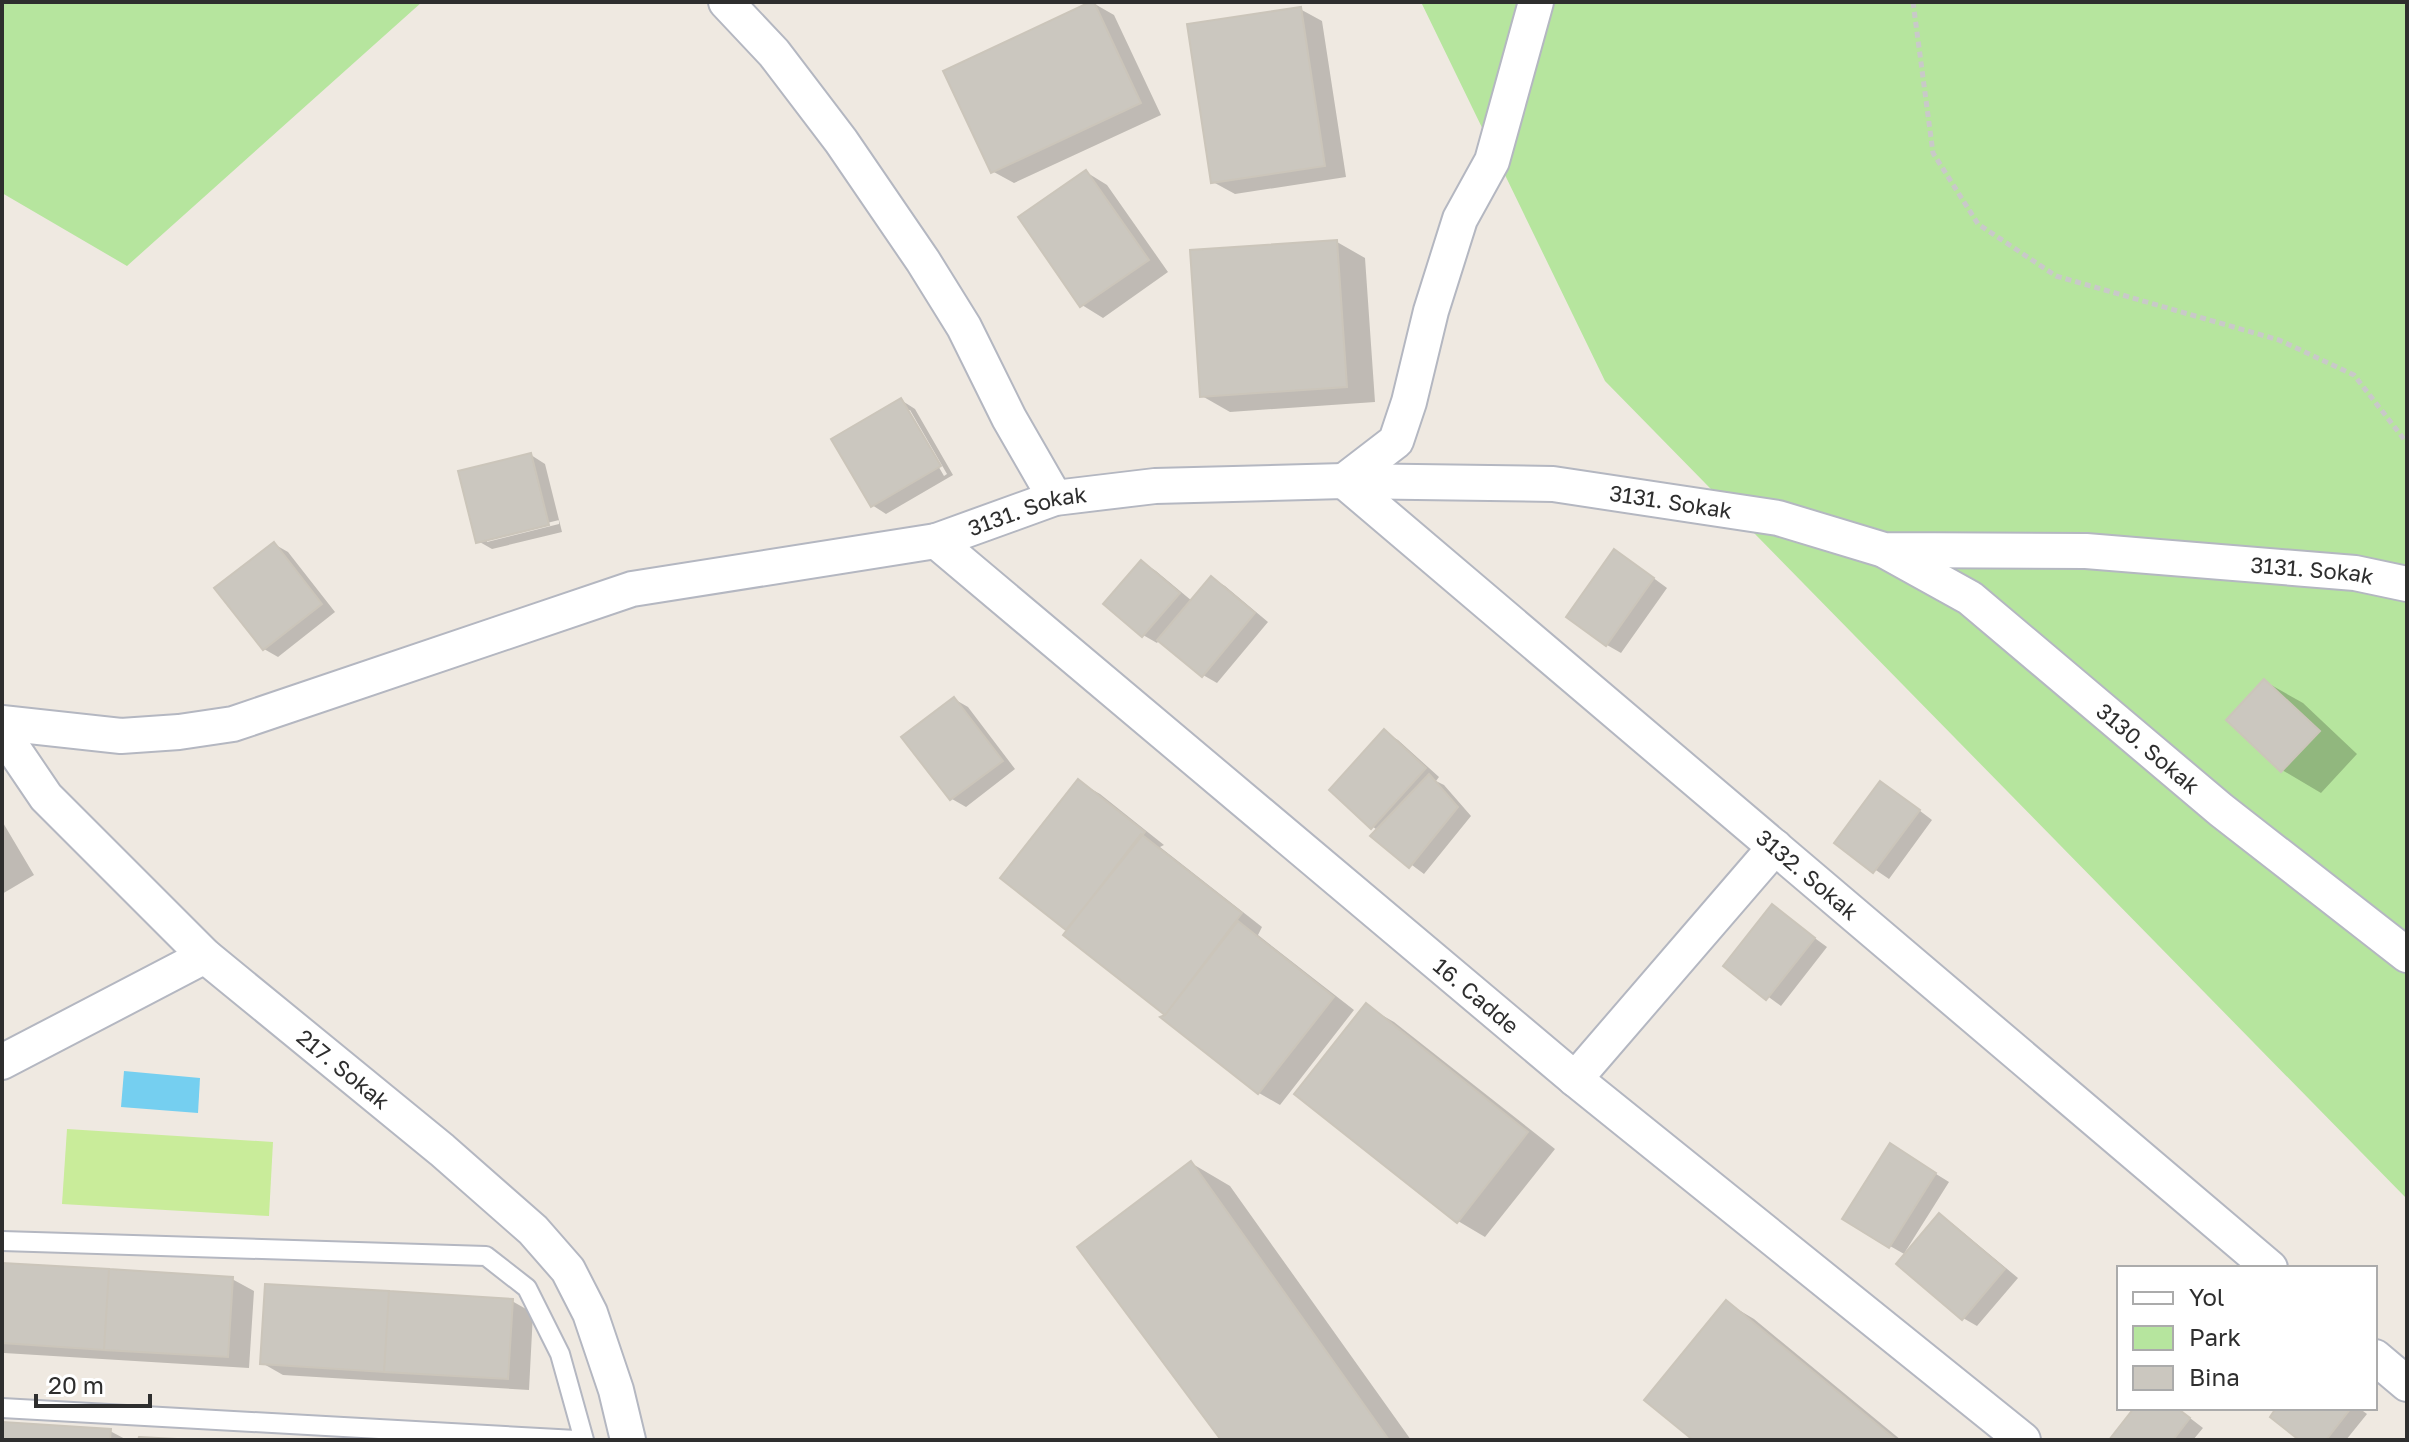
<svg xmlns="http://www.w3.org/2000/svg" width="2409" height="1442" font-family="'Golos Text',sans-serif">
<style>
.green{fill:#b6e59e}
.pitch{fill:#c9ec9a}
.water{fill:#75cff0}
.shadow{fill:#0003;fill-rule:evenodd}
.building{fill:#cbc7bf;stroke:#cbc5ba;stroke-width:2}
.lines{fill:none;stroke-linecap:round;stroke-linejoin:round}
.lane-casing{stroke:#b4b7c1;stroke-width:22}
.street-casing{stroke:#b4b7c1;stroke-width:38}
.path{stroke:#c9c9c9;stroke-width:5;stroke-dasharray:6 4;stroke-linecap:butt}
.lane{stroke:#fff;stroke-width:18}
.street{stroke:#fff;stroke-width:34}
.labels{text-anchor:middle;stroke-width:6;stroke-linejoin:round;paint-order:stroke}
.street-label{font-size:22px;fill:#2e2e2e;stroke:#fff}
</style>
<rect width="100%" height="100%" fill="#efe9e1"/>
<path class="green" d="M 2,2 L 422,2 L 127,266 L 2,193 Z
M 1421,2 L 2407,2 L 2407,1199 L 1605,381 Z"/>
<path class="pitch" d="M 67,1129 L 273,1142 L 269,1216 L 62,1204 Z"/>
<path class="water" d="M 124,1071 L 200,1078 L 198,1113 L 121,1107 Z"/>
<path class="shadow" d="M 1093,3 L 1114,15 L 1161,115 L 1014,183 L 992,171 Z
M 1300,9 L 1322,21 L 1346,177 L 1235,194 L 1213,182 Z
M 1086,172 L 1107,185 L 1168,272 L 1103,318 L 1082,305 Z
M 1337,242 L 1365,258 L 1375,402 L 1230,412 L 1202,396 Z
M 901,400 L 915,409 L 953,475 L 886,514 L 872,505 ZM 906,410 L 910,410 L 947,474 L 944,476 Z
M 531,455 L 545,464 L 562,532 L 492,549 L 478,541 ZM 559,520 L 559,524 L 487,542 L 487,538 Z
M 274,544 L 288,552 L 335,612 L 278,657 L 264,649 Z
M 1629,560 L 1667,588 L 1621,653 L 1607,645 Z
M 1142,562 L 1156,571 L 1192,601 L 1211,578 L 1225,586 L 1268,622 L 1217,683 L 1203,675 L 1160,639 L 1157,643 L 1143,635 Z
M 2264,681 L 2303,703 L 2357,754 L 2321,793 L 2282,770 Z
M 954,699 L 968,707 L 1015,769 L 966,807 L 952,799 L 904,737 Z
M 1384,732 L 1398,740 L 1439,777 L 1436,781 L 1444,785 L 1471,816 L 1424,874 L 1373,836 L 1378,831 L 1331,790 Z
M 1079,782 L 1100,794 L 1164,845 L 1160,847 L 1262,927 L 1258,935 L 1354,1010 L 1280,1105 L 1259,1093 L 1164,1017 L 1168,1015 L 1065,934 L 1069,930 L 1003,878 Z
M 1894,791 L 1932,820 L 1889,879 L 1836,843 Z
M 2,821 L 34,875 L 2,894 Z
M 1772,907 L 1827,947 L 1781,1006 L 1726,966 Z
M 1366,1006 L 1394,1022 L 1555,1149 L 1485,1237 L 1458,1221 Z
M 1904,1154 L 1949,1182 L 1905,1252 L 1907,1254 L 1939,1216 L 1953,1224 L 2018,1278 L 1977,1326 L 1963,1318 L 1906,1255 L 1890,1246 Z
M 1191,1163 L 1230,1186 L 1411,1440 L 1223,1440 Z
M 2,1265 L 232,1279 L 254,1291 L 249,1368 L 4,1353 Z
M 512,1301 L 533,1313 L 529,1390 L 283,1375 L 262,1363 Z
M 1727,1303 L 1754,1319 L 1901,1440 L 1696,1440 Z
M 2136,1408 L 2177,1408 L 2203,1428 L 2193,1440 L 2112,1440 Z
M 2279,1408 L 2359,1408 L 2367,1414 L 2346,1440 L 2303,1440 Z
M 2,1424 L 110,1431 L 127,1440 L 2,1440 Z"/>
<path class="building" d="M 1090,2 L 1094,2 L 1141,103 L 991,173 L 943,71 Z
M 1301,7 L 1325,166 L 1211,183 L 1187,24 Z
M 1086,170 L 1149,260 L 1080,307 L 1018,217 Z
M 1337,240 L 1347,387 L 1200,397 L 1190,250 Z
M 901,398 L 941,466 L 871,507 L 831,439 Z
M 531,453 L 549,525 L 476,543 L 458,471 Z
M 274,542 L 322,604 L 263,650 L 214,588 Z
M 1614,549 L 1654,578 L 1606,646 L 1566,617 Z
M 1141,560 L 1180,593 L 1142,637 L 1103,604 Z
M 1211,576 L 1255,613 L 1202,677 L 1157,640 Z
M 2264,679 L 2320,731 L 2281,772 L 2226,720 Z
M 954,697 L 1003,761 L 950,800 L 901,737 Z
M 1384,729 L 1426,768 L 1371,829 L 1329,790 Z
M 1429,774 L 1458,807 L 1409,868 L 1370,836 Z
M 1078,779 L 1145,832 L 1066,930 L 1000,878 Z
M 1880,781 L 1920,810 L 1873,873 L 1834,843 Z
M 1141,834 L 1242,913 L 1165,1015 L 1063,935 Z
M 1772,904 L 1815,938 L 1766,1000 L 1723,966 Z
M 1238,921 L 1334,997 L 1258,1094 L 1160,1017 L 1165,1015 Z
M 1366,1003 L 1528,1132 L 1457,1223 L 1294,1094 Z
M 1890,1143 L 1936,1173 L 1889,1248 L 1842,1219 Z
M 1191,1161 L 1389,1440 L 1221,1440 L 1077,1247 Z
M 1939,1213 L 2005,1269 L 1962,1320 L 1896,1264 Z
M 2,1263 L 109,1269 L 104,1350 L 2,1343 Z
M 109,1269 L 233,1277 L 228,1357 L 104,1350 Z
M 265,1284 L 389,1291 L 384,1372 L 260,1364 Z
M 389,1291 L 513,1299 L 508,1379 L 384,1372 Z
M 1726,1300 L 1896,1440 L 1693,1440 L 1644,1400 Z
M 2134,1408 L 2177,1408 L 2190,1418 L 2173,1440 L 2109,1440 Z
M 2276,1408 L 2351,1408 L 2326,1440 L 2299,1440 L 2270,1417 Z
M 2,1422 L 111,1429 L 110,1440 L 2,1440 Z
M 139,1437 L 196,1440 L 138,1440 Z"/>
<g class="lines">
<g class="lane-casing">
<path id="lane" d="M 2,1241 L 486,1256 L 527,1288 L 560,1354 L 584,1440
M 2,1408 L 576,1440"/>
</g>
<g class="street-casing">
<g id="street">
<path d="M 726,2 L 774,53 L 841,141 L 923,261 L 964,327 L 1009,418 L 1055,498"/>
<path id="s1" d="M 1536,2 L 1492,161 L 1460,219 L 1431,311 L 1409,402 L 1396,441 L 1344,481 L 2270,1268"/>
<path id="s2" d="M 936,541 L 1575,1079 L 2023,1440"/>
<path id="s3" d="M 1887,552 L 1970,598 L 2221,810 L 2407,955"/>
<path id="s4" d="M 2,723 L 121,736 L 179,732 L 233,724 L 632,589 L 936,541 L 1055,498 L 1155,486 L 1344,481 L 1553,484 L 1778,518 L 1884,550 L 2086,551 L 2355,573 L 2407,584"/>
<path id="s5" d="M 2,732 L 46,797 L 205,956 L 442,1150 L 533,1230 L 568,1270 L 590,1313 L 616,1390 L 628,1440"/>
<path d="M 2,1062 L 205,956"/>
<path d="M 1575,1079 L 1775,847"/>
<path d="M 2375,1357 L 2407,1384"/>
</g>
</g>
<path class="path" d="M 1913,2 L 1933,153 L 1978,224 L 2056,276 L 2279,340 L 2354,375 L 2407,443"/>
<use href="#lane" class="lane"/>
<use href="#street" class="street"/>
</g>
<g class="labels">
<g class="street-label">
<text dy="8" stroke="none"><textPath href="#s4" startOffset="1706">3131. Sokak</textPath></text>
<text dy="8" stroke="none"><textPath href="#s4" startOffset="1058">3131. Sokak</textPath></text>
<text dy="8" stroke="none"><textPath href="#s4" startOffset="2354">3131. Sokak</textPath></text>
<text dy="8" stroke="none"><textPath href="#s3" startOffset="328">3130. Sokak</textPath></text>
<text dy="8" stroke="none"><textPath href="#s1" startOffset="1136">3132. Sokak</textPath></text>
<text dy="8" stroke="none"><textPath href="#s2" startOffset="706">16. Cadde</textPath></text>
<text dy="8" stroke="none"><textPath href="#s5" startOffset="482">217. Sokak</textPath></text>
</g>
</g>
<rect width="2409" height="1442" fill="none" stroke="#2e2e2e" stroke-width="8"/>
<rect x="2117" y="1266" width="260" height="144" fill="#ffffff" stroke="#ababab" stroke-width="2"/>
<rect x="2133" y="1292" width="40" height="12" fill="#ffffff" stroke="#ababab" stroke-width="2"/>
<text x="2189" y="1306" font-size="24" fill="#2e2e2e">Yol</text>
<rect x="2133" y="1326" width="40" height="24" fill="#b6e59e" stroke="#ababab" stroke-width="2"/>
<text x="2189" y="1346" font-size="24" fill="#2e2e2e">Park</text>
<rect x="2133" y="1366" width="40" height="24" fill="#cbc7bf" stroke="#ababab" stroke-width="2"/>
<text x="2189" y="1386" font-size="24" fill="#2e2e2e">Bina</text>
<path d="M36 1394v12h114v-12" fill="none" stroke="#2e2e2e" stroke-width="4"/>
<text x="48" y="1394" font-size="24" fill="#2e2e2e" stroke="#ffffff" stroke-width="6" paint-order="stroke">20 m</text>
</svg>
